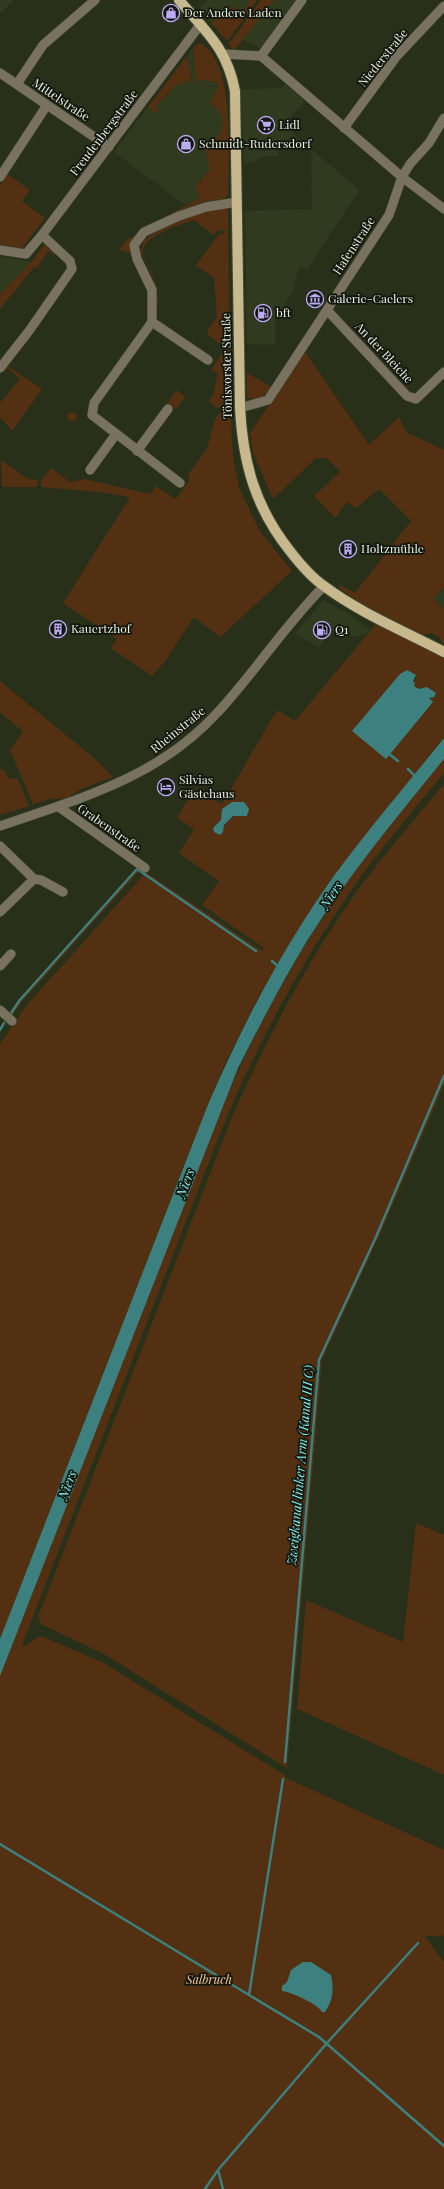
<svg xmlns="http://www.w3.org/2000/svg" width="444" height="2189" font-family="'Playfair Display',serif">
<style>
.built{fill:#303a1e}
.green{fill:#543012;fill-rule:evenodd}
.water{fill:#3c817f}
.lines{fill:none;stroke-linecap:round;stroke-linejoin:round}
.stream{stroke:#3c817f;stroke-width:2.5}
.minor-casing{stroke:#434b36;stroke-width:10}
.major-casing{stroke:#434b36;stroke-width:12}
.minor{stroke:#79725e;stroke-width:9}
.major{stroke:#c7b88e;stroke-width:10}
.labels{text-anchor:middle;stroke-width:3.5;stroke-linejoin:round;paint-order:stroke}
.poi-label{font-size:12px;fill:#e9eee1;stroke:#13160d;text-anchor:start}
.street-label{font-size:12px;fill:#e9eee1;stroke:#13160d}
.park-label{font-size:12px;font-style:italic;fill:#fcc6a0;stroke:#13160d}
.water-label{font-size:13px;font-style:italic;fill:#82edea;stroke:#13160d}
</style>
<rect width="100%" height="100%" fill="#28301a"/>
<path class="built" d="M 0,0 L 14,0 L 0,13 Z
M 208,0 L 250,0 L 242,13 L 232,6 L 211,23 L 199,8 Z
M 274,0 L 300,0 L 263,50 L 243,39 Z
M 193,48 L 196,85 L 198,85 L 198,79 L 219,83 L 218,108 L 223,117 L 221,134 L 214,143 L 205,149 L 210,169 L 195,188 L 200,198 L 185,205 L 114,152 L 148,107 L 155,112 L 159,111 L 155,107 L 175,86 L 189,80 L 192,85 L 187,56 Z
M 285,84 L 305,101 L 284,125 L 359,190 L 307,270 L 300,265 L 293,291 L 275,320 L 275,345 L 247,344 L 245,211 L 312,209 L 311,150 L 305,150 L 304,144 L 285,144 L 284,150 L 278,150 L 278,156 L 258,157 L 257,162 L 244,163 L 241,89 L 281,88 Z
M 0,256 L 32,262 L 0,294 Z
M 444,586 L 444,609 L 433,599 Z
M 323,600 L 349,614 L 371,630 L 364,635 L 352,637 L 332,630 L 319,647 L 295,634 Z"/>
<path class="green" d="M 250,0 L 257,0 L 229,39 L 226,40 L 211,23 L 233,6 L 242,13 Z
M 261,0 L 274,0 L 234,51 L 228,43 L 231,41 Z
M 200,43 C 236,61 228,159 228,196 C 221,201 212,200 204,202 C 188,207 174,214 159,220 L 200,198 L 195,188 L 210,169 L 205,149 C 223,136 231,117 210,103 L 219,83 L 198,79 L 198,85 L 196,85 L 193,48 Z
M 187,56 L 192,85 L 189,80 L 175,86 L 155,107 L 160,111 L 155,112 L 148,107 Z
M 7,174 L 30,190 L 22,201 L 45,218 L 22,248 L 0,244 L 0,185 Z
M 224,208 L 228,209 L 230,393 L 218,409 L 209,401 L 213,395 L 218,374 L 211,369 L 224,351 L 224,347 L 208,335 L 207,331 L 217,317 L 214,278 L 196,265 L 219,234 L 225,233 L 225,230 L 217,231 L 214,235 L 194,220 C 180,225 143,235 143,252 C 143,261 152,270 154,278 C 158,288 158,299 159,309 L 153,278 L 141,252 L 143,242 C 161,224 199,211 224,208 Z
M 136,235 L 130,246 L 131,254 L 121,250 L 120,248 L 128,239 Z
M 44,245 L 47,245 L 55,253 L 54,254 L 48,251 L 37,268 L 34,267 L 0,309 L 0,294 L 31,262 Z
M 305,352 L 369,445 L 399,417 L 406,432 L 444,450 L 444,586 L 433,599 L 444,609 L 444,646 L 439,637 L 431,633 L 422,635 L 357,601 L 339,588 L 340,585 L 355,593 L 411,521 L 379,489 L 356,508 L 347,502 L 335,518 L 314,496 L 340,472 L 327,458 L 316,458 L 273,499 L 253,453 L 250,433 Z
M 6,365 L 42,389 L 12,431 L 0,417 L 0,403 L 20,379 L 8,368 L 4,372 L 2,371 Z
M 247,373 L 271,387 C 265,395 258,403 247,397 Z
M 177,390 L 185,397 L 176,409 L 167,403 Z
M 228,402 L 230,402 L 233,456 L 239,487 L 259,530 L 292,571 L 220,637 L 194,617 L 165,661 L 152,676 L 111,648 L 117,639 L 63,603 L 130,497 L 99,492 L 41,487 L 41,481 L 51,468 L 70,482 L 85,479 L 150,494 L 156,486 L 176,499 L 189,481 L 189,473 L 207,449 L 215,419 Z
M67.5 417a4.5 4.5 0 1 1 9 0a4.5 4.5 0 1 1-9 0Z
M 1,460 L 28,479 L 38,480 L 37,487 L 2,487 Z
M 376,624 L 444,657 L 444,738 L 364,837 L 296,933 L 257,1000 L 226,1062 L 207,1107 L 5,1626 L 17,1631 L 220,1112 C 254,1031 296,953 348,881 C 377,839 412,799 444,759 L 444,773 C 413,811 380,849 352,889 C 299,967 254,1049 219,1136 L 22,1645 L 26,1646 L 37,1637 L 43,1637 L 102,1662 L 286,1776 L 286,1778 L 444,1850 L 444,1935 L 434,1937 L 426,1935 L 425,1937 L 444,1962 L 444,2189 L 0,2189 L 0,1044 L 26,1006 L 146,872 L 262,951 L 264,948 L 202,905 L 219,881 L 179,853 L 194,829 L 177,818 L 195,788 L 222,804 L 277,710 L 295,721 ZM 407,670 L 416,675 L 414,686 L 419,689 L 436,693 L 434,697 L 353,731 ZM 249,809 L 247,816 L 233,816 L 224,825 L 223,832 L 213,828 L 221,820 Z
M 0,681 L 95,759 L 113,777 L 81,789 L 68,797 L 59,799 L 54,798 L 33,804 L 10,750 L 23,732 L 0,712 Z
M 0,768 L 6,772 L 8,778 L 18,779 L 29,806 L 0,815 Z
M 444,784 L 444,1085 L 382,1230 L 322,1360 L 287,1768 L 106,1655 L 41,1624 L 38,1617 L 232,1117 C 267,1038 307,961 358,890 C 385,853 415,819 444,784 Z
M 138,866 L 141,869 L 21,1003 L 11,1017 L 8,1014 L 18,1000 Z
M 416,1523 L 444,1535 L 444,1775 L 297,1709 L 306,1600 L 403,1642 Z"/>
<path class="water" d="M 407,670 L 416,675 L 413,681 L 415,683 L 414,686 L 419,689 L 427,687 L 436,693 L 434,697 L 429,698 L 433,702 L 386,759 L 352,731 L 400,674 Z
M 444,738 L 444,759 C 396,818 348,876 307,941 C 282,982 260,1025 238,1068 L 0,1676 L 0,1639 L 207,1107 C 242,1025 284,945 336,873 C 370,827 408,783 444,738 Z
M 232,802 L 244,802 L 249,809 L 247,816 L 233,816 L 224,825 L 223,832 L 220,835 L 214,832 L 213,828 L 221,820 L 222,809 Z
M 303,1962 L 311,1962 L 331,1975 C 334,1990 333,2000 325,2012 L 322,2012 C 318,2004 291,1992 282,1991 L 282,1986 L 287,1982 L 291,1970 Z"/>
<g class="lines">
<path class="stream" d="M 388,753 L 398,761
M 408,769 L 415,776
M 272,961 L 279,967
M 10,1015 L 19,1001 L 137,869 L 256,951
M 0,1030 L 4,1023
M 285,1762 L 319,1360 L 376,1237 L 444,1076
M 283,1779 L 249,1995 L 319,2037 L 444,2146
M 0,1844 L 249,1995
M 205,2189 L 218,2170
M 223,2189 L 218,2170 L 327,2043 L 418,1943"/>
<g class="minor-casing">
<path id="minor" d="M 224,54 L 261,56 L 402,177 L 444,209
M 261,56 L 302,0
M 0,73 L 109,147
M 17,84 L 43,45 L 95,0
M 344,128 L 396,57 L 444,6
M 0,177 L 47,105
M 0,250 L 26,254 L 42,235 L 200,25
M 327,310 L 407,396 L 416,399 L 444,372
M 152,322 L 208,360
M 0,368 L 29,331 L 72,269 L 70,261 L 42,235
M 240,408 L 268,400 L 389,215 L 402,177 L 410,164 L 429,143 L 444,118
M 137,451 L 168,409
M 90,470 L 116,434
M 180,483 L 92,415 L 94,403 L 152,322 L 152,290 L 137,259 L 134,245 L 144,232 L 179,216 L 206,207 L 237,202
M 59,807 L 145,868
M 0,826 C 81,798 158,778 218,712 C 255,672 285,625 324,586
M 0,846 L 34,879 L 41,880 L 63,892
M 0,912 L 34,879
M 0,966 L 11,954
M 0,1010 L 12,1021"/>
</g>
<g class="major-casing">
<path id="major" d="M 179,0 C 206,32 227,48 235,91 L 240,408 C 243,463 255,507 290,551 C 300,564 311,577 324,586 C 360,613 404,631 444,652"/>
</g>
<use href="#minor" class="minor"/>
<use href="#major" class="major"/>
</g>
<defs>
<g id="shop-ring" transform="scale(0.9)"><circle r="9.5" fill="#13160d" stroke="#bcaaf5" stroke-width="1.5"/><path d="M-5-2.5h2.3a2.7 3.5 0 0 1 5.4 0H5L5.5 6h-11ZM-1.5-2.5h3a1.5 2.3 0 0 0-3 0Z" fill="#bcaaf5"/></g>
<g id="supermarket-ring" transform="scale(0.9)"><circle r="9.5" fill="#13160d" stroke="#bcaaf5" stroke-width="1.5"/><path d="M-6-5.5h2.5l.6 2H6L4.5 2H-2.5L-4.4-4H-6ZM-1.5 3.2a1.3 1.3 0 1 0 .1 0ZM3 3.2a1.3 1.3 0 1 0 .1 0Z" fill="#bcaaf5"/></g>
<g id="museum-ring" transform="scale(0.9)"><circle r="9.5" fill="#13160d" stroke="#bcaaf5" stroke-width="1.5"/><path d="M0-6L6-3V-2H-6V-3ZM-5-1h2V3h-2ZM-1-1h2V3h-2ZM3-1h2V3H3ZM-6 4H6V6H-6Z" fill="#bcaaf5"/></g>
<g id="fuel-ring" transform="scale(0.9)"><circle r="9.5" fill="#13160d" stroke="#bcaaf5" stroke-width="1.5"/><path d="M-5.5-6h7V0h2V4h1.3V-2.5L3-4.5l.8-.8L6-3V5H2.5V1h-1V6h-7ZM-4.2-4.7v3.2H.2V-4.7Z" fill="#bcaaf5"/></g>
<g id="building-ring" transform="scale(0.9)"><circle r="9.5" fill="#13160d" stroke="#bcaaf5" stroke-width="1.5"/><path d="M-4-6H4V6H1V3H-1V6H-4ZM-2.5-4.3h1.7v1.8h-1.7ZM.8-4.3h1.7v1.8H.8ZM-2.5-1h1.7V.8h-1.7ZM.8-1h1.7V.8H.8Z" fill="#bcaaf5"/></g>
<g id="hotel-ring" transform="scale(0.9)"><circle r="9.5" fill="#13160d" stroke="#bcaaf5" stroke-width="1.5"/><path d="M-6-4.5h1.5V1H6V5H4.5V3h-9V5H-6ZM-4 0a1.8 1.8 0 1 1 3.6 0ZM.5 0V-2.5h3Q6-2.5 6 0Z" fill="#bcaaf5"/></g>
</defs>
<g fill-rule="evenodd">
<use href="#shop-ring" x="171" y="13"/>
<use href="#supermarket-ring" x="266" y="125"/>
<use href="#shop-ring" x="186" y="144"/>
<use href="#museum-ring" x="315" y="299"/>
<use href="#fuel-ring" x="263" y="313"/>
<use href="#building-ring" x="348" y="549"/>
<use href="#building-ring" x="58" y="629"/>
<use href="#fuel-ring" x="322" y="630"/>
<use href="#hotel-ring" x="166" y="787"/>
</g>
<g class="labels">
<g class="poi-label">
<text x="184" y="17">Der Andere Laden</text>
<text x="279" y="129">Lidl</text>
<text x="199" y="148">Schmidt-Rudersdorf</text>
<text x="328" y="303">Galerie-Caelers</text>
<text x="276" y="317">bft</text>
<text x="361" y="553">Holtzmühle</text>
<text x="71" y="633">Kauertzhof</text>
<text x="335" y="634">Q1</text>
<text x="179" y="784">Silvias<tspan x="179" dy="14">Gästehaus</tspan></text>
</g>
<g class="street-label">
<text transform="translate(383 58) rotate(-51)" y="4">Niederstraße</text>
<text transform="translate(61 100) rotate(34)" y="4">Mittelstraße</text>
<text transform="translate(104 133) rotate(-53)" y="4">Freudenbergstraße</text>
<text transform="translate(354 246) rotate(-57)" y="4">Hafenstraße</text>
<text transform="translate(384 353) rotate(47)" y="4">An der Bleiche</text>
<text transform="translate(227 366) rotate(-91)" y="4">Tönisvorster Straße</text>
<text transform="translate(178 730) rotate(-39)" y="4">Rheinstraße</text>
<text transform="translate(109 828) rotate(35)" y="4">Grabenstraße</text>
</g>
<g class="park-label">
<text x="209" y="1984">Salbruch</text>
</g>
<g class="water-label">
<text transform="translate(331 895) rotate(-57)" y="5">Niers</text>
<text transform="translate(185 1183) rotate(-69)" y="5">Niers</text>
<text transform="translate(300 1465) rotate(-85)" y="5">Zweigkanal linker Arm (Kanal III C)</text>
<text transform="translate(67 1485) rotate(-69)" y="5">Niers</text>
</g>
</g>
</svg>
